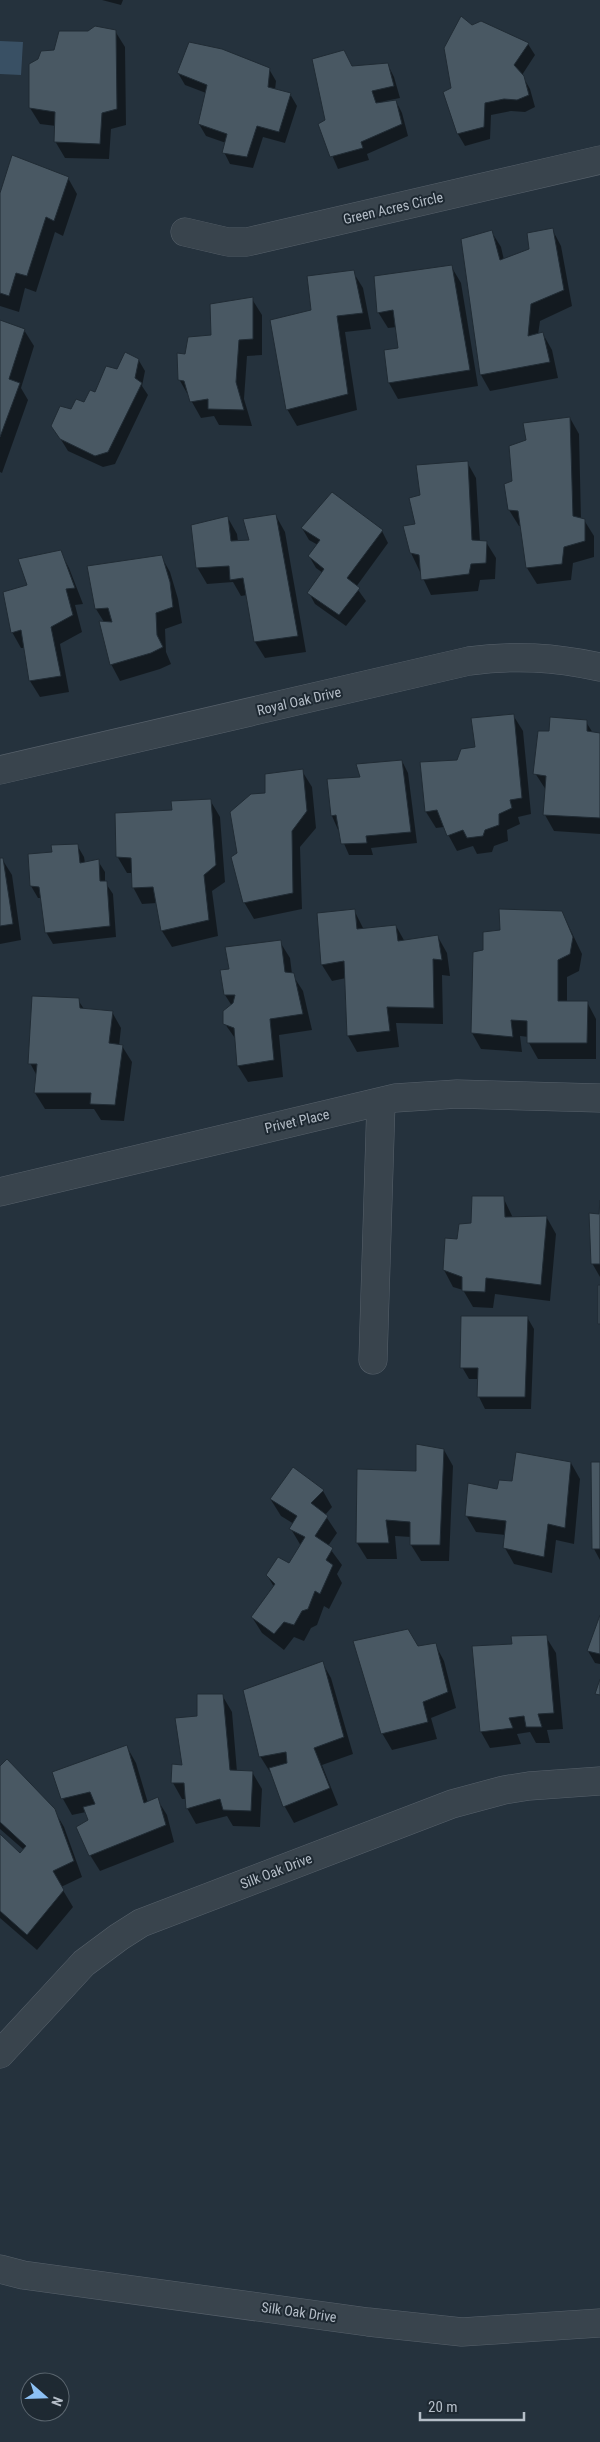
<svg xmlns="http://www.w3.org/2000/svg" width="600" height="2442" font-family="'Roboto Condensed',sans-serif">
<style>
.water{fill:#395064}
.shadow{fill:#0007}
.building{fill:#495863;stroke:#202b34}
.lines{fill:none;stroke-linecap:round;stroke-linejoin:round}
.street-casing{stroke:#57616b;stroke-width:29}
.street{stroke:#39444d;stroke-width:28}
.labels{text-anchor:middle;stroke-width:4;stroke-linejoin:round;paint-order:stroke}
.street-label{font-size:14px;fill:#b5bec8;stroke:#1e2932}
</style>
<rect width="100%" height="100%" fill="#25323d"/>
<path class="water" d="M 0,41 L 23,42 L 21,75 L 0,74 Z"/>
<path class="shadow" d="M 102,0 L 123,0 L 121,5 Z
M 472,26 L 528,44 L 535,55 L 522,75 L 530,89 L 535,107 L 525,112 L 511,111 L 491,115 L 490,139 L 465,146 L 458,134 L 444,93 L 452,89 Z
M 115,31 L 125,47 L 126,125 L 111,129 L 109,159 L 65,158 L 55,141 L 56,126 L 40,124 L 30,108 L 55,51 Z
M 388,65 L 394,77 L 400,98 L 385,101 L 386,103 L 396,101 L 402,113 L 408,136 L 367,154 L 369,160 L 338,169 L 319,125 L 326,120 L 352,68 Z
M 269,69 L 276,81 L 275,90 L 290,94 L 297,106 L 285,143 L 263,137 L 253,168 L 230,164 L 224,152 L 226,143 L 206,136 L 199,124 L 206,93 L 185,85 L 178,73 Z
M 68,178 L 77,194 L 63,236 L 55,232 L 36,292 L 25,288 L 19,312 L 0,306 L 0,196 Z
M 552,229 L 561,246 L 572,306 L 540,321 L 538,335 L 543,334 L 552,350 L 558,378 L 490,391 L 481,375 L 462,240 L 491,231 L 501,247 L 504,260 L 530,250 Z
M 451,266 L 461,283 L 478,386 L 398,399 L 389,383 L 399,349 L 397,327 L 388,328 L 378,312 Z
M 353,272 L 363,288 L 371,329 L 345,332 L 357,410 L 297,426 L 287,409 L 312,310 Z
M 252,299 L 262,315 L 262,355 L 247,356 L 244,399 L 252,426 L 219,425 L 214,416 L 201,418 L 179,379 L 186,356 L 212,336 Z
M 0,322 L 24,330 L 34,346 L 21,388 L 28,400 L 2,473 L 0,472 Z
M 138,359 L 145,371 L 142,386 L 148,395 L 115,464 L 103,467 L 68,451 L 60,438 L 85,404 L 117,370 Z
M 570,418 L 579,434 L 581,519 L 584,520 L 594,536 L 594,557 L 573,563 L 571,580 L 537,584 L 527,568 L 521,526 L 519,526 L 509,510 L 514,482 L 528,440 Z
M 467,462 L 476,478 L 480,542 L 486,542 L 496,558 L 495,579 L 480,580 L 478,591 L 431,595 L 411,553 L 422,496 Z
M 276,516 L 285,532 L 306,652 L 265,658 L 255,642 L 247,595 L 241,596 L 233,582 L 207,584 L 197,567 L 228,518 L 237,534 L 238,542 L 250,541 Z
M 302,528 L 382,531 L 388,543 L 356,587 L 366,601 L 346,626 L 315,604 L 309,593 L 323,573 L 316,568 L 309,556 L 318,545 L 309,540 Z
M 60,551 L 69,568 L 83,604 L 75,605 L 82,632 L 60,644 L 69,692 L 40,697 L 30,681 L 25,648 L 21,648 L 12,632 Z
M 161,556 L 170,572 L 178,599 L 182,623 L 165,629 L 166,652 L 171,664 L 160,669 L 120,681 L 111,664 L 104,622 L 96,609 L 89,567 Z
M 513,715 L 523,731 L 531,814 L 518,817 L 520,824 L 507,830 L 508,841 L 494,846 L 492,852 L 477,854 L 473,846 L 457,851 L 444,827 L 436,828 L 426,812 L 422,763 L 458,761 L 477,748 Z
M 586,722 L 593,733 L 600,734 L 600,834 L 554,831 L 545,815 L 546,790 L 535,773 Z
M 402,761 L 408,773 L 417,843 L 371,848 L 373,855 L 349,855 L 332,816 L 328,780 L 362,778 Z
M 302,771 L 312,787 L 316,828 L 300,847 L 302,909 L 254,919 L 244,902 L 238,854 L 266,794 Z
M 210,800 L 220,817 L 225,882 L 212,891 L 218,936 L 172,947 L 162,931 L 157,903 L 142,904 L 133,887 L 133,873 L 127,873 L 117,856 L 174,811 Z
M 77,845 L 84,857 L 85,863 L 98,861 L 105,872 L 105,882 L 113,894 L 116,937 L 53,944 L 46,932 L 42,898 L 38,898 L 31,886 Z
M 0,859 L 2,859 L 12,875 L 21,940 L 0,944 Z
M 354,910 L 364,930 L 396,926 L 405,942 L 438,937 L 447,953 L 450,976 L 442,975 L 443,1024 L 396,1023 L 399,1047 L 357,1052 L 348,1036 L 346,978 L 332,981 L 322,965 Z
M 562,912 L 582,954 L 579,971 L 567,977 L 567,1002 L 587,1002 L 596,1019 L 596,1059 L 538,1059 L 529,1043 L 529,1037 L 520,1036 L 522,1052 L 481,1049 L 472,1033 L 484,951 L 501,931 Z
M 280,942 L 290,958 L 292,974 L 303,991 L 312,1030 L 279,1035 L 283,1077 L 248,1082 L 238,1066 L 237,1041 L 225,1024 L 232,1006 L 225,995 L 230,970 Z
M 78,1000 L 84,1009 L 112,1012 L 121,1028 L 119,1046 L 122,1046 L 132,1062 L 124,1121 L 101,1120 L 94,1109 L 45,1109 L 35,1093 L 37,1076 L 30,1063 Z
M 503,1197 L 513,1218 L 547,1218 L 556,1234 L 550,1301 L 495,1294 L 493,1308 L 473,1307 L 463,1290 L 453,1287 L 444,1270 L 472,1225 Z
M 600,1215 L 600,1277 L 592,1263 Z
M 527,1317 L 534,1329 L 531,1409 L 485,1409 L 479,1397 L 479,1379 L 469,1379 L 462,1367 Z
M 444,1450 L 453,1466 L 449,1561 L 421,1561 L 411,1545 L 411,1537 L 395,1536 L 397,1559 L 367,1559 L 357,1543 L 417,1472 Z
M 571,1463 L 580,1479 L 574,1544 L 556,1540 L 552,1573 L 514,1564 L 505,1548 L 506,1535 L 476,1532 L 466,1515 L 498,1490 L 513,1482 Z
M 600,1464 L 600,1560 L 594,1549 Z
M 293,1469 L 323,1491 L 332,1507 L 325,1515 L 337,1533 L 328,1546 L 342,1565 L 337,1574 L 342,1583 L 329,1609 L 324,1606 L 317,1625 L 311,1628 L 304,1641 L 294,1637 L 284,1650 L 262,1633 L 252,1617 L 274,1587 L 267,1575 L 290,1564 L 301,1546 L 291,1529 L 294,1524 L 281,1516 L 271,1500 Z
M 600,1618 L 600,1664 L 595,1663 L 588,1651 Z
M 546,1637 L 556,1653 L 563,1729 L 547,1730 L 550,1743 L 536,1743 L 530,1732 L 517,1734 L 521,1744 L 490,1748 L 481,1732 L 513,1645 Z
M 435,1644 L 444,1661 L 456,1708 L 431,1718 L 437,1739 L 392,1750 L 382,1733 L 418,1648 Z
M 322,1662 L 331,1678 L 353,1754 L 322,1765 L 338,1805 L 294,1823 L 285,1807 L 271,1772 L 270,1772 L 260,1756 Z
M 222,1695 L 232,1712 L 237,1772 L 252,1772 L 262,1789 L 260,1827 L 233,1826 L 227,1816 L 196,1824 L 187,1808 L 186,1799 L 182,1799 L 173,1783 L 173,1765 L 184,1766 L 198,1717 Z
M 127,1747 L 136,1763 L 148,1803 L 157,1799 L 167,1815 L 174,1842 L 100,1871 L 90,1855 L 90,1820 L 86,1812 L 72,1815 L 63,1799 L 54,1772 Z
M 0,1768 L 54,1810 L 64,1827 L 82,1877 L 61,1887 L 73,1907 L 37,1950 L 0,1918 L 0,1836 L 20,1855 L 24,1850 L 0,1829 Z"/>
<path class="building" d="M 461,16 L 472,25 L 481,21 L 529,43 L 514,65 L 524,76 L 529,95 L 517,100 L 504,99 L 485,103 L 484,127 L 457,134 L 443,92 L 451,88 L 444,48 Z
M 95,26 L 116,30 L 117,109 L 102,113 L 100,144 L 54,142 L 55,112 L 29,108 L 29,64 L 38,59 L 41,51 L 54,50 L 59,31 L 88,31 Z
M 189,42 L 222,49 L 270,68 L 268,87 L 291,93 L 279,132 L 257,126 L 247,157 L 222,153 L 227,134 L 198,124 L 207,85 L 177,73 Z
M 344,50 L 352,66 L 388,63 L 394,86 L 372,91 L 376,103 L 396,100 L 402,124 L 361,142 L 363,148 L 330,157 L 318,124 L 325,120 L 312,59 Z
M 12,155 L 69,177 L 54,221 L 46,217 L 27,276 L 16,273 L 9,296 L 0,293 L 0,193 Z
M 553,228 L 564,290 L 531,304 L 528,336 L 543,332 L 550,362 L 480,375 L 461,239 L 492,230 L 500,260 L 529,249 L 527,233 Z
M 452,265 L 470,370 L 388,383 L 384,350 L 398,348 L 393,310 L 377,313 L 374,276 Z
M 354,270 L 363,313 L 337,316 L 348,394 L 286,410 L 270,320 L 311,310 L 307,276 Z
M 253,297 L 253,339 L 239,340 L 236,382 L 244,410 L 208,409 L 208,399 L 190,402 L 184,381 L 178,380 L 177,353 L 185,354 L 188,337 L 211,335 L 210,304 Z
M 0,320 L 25,329 L 9,379 L 20,383 L 0,437 Z
M 125,352 L 139,359 L 135,378 L 142,383 L 108,452 L 95,456 L 60,439 L 51,426 L 60,406 L 71,409 L 76,399 L 84,402 L 90,390 L 95,392 L 106,366 L 117,369 Z
M 570,417 L 573,516 L 585,519 L 585,541 L 564,547 L 562,564 L 526,568 L 518,511 L 508,510 L 504,484 L 512,481 L 509,446 L 526,440 L 523,423 Z
M 468,461 L 472,540 L 487,541 L 486,563 L 471,564 L 469,574 L 421,580 L 419,555 L 410,553 L 403,526 L 415,524 L 409,498 L 420,495 L 416,465 Z
M 332,492 L 383,530 L 347,578 L 360,588 L 339,615 L 307,593 L 324,569 L 308,556 L 320,540 L 301,528 Z
M 276,514 L 298,636 L 254,642 L 243,578 L 230,580 L 229,566 L 196,568 L 191,525 L 228,516 L 231,541 L 249,540 L 243,519 Z
M 61,550 L 75,588 L 66,589 L 73,615 L 51,627 L 61,676 L 29,681 L 21,630 L 11,633 L 3,592 L 27,585 L 18,559 Z
M 162,555 L 170,582 L 173,607 L 156,613 L 157,635 L 163,647 L 151,653 L 110,665 L 99,621 L 112,622 L 108,608 L 95,609 L 87,566 Z
M 514,714 L 522,798 L 510,800 L 512,808 L 499,814 L 499,825 L 485,830 L 483,836 L 467,838 L 463,830 L 447,836 L 437,810 L 425,812 L 420,762 L 457,760 L 461,749 L 475,747 L 471,718 Z
M 550,717 L 587,720 L 587,731 L 600,733 L 600,818 L 543,815 L 546,776 L 533,774 L 538,731 L 549,731 Z
M 402,760 L 411,832 L 366,836 L 367,843 L 341,844 L 336,815 L 331,816 L 327,779 L 360,777 L 356,764 Z
M 303,769 L 307,811 L 292,831 L 293,893 L 243,903 L 231,857 L 237,853 L 230,812 L 251,794 L 265,793 L 265,774 Z
M 211,799 L 216,865 L 204,875 L 209,920 L 161,931 L 153,887 L 132,888 L 131,858 L 116,857 L 115,813 L 172,810 L 171,801 Z
M 78,844 L 80,863 L 99,859 L 100,881 L 107,881 L 110,926 L 45,933 L 39,887 L 30,886 L 28,854 L 52,852 L 51,845 Z
M 0,858 L 3,858 L 13,924 L 0,926 Z
M 355,909 L 357,929 L 396,925 L 398,941 L 438,935 L 442,960 L 433,959 L 434,1008 L 387,1007 L 390,1031 L 347,1036 L 344,961 L 321,965 L 317,913 Z
M 499,909 L 562,911 L 573,937 L 570,954 L 558,960 L 558,1001 L 588,1001 L 587,1043 L 527,1043 L 527,1021 L 511,1020 L 513,1037 L 471,1033 L 473,952 L 483,950 L 483,932 L 500,930 Z
M 281,940 L 285,972 L 294,973 L 303,1014 L 270,1019 L 274,1060 L 237,1066 L 234,1028 L 223,1024 L 223,1011 L 233,1003 L 235,995 L 224,995 L 220,970 L 229,969 L 225,947 Z
M 32,996 L 79,998 L 80,1008 L 113,1011 L 109,1043 L 123,1045 L 115,1105 L 90,1104 L 91,1093 L 34,1093 L 37,1064 L 28,1064 Z
M 472,1196 L 504,1196 L 505,1217 L 547,1216 L 541,1285 L 486,1278 L 485,1292 L 462,1291 L 462,1277 L 443,1270 L 445,1238 L 457,1239 L 459,1224 L 471,1223 Z
M 600,1200 L 600,1264 L 591,1264 L 589,1213 L 599,1214 Z
M 598,1285 L 600,1285 L 600,1324 L 598,1324 Z
M 461,1316 L 528,1316 L 525,1397 L 477,1397 L 478,1368 L 460,1368 Z
M 416,1444 L 444,1449 L 440,1545 L 410,1545 L 410,1522 L 386,1520 L 389,1543 L 356,1543 L 357,1469 L 416,1471 Z
M 516,1452 L 571,1462 L 565,1528 L 548,1524 L 544,1557 L 503,1548 L 506,1521 L 465,1516 L 468,1483 L 497,1489 L 499,1480 L 512,1481 Z
M 591,1462 L 600,1462 L 600,1549 L 592,1549 Z
M 293,1467 L 324,1490 L 311,1503 L 328,1516 L 315,1536 L 333,1548 L 326,1560 L 333,1565 L 320,1594 L 315,1591 L 308,1609 L 302,1611 L 294,1625 L 284,1622 L 274,1634 L 251,1617 L 275,1584 L 266,1575 L 278,1557 L 289,1563 L 305,1537 L 289,1529 L 297,1516 L 270,1499 Z
M 600,1615 L 600,1654 L 587,1651 Z
M 408,1629 L 418,1646 L 436,1643 L 448,1692 L 423,1702 L 428,1722 L 381,1734 L 353,1641 Z
M 547,1635 L 554,1713 L 538,1714 L 542,1727 L 526,1727 L 524,1716 L 509,1718 L 513,1728 L 480,1732 L 472,1646 L 512,1644 L 511,1636 Z
M 323,1661 L 344,1737 L 314,1748 L 330,1788 L 283,1807 L 269,1768 L 287,1763 L 286,1752 L 259,1757 L 243,1690 Z
M 600,1679 L 600,1695 L 595,1694 Z
M 197,1694 L 223,1694 L 230,1770 L 253,1771 L 251,1811 L 223,1810 L 220,1799 L 186,1809 L 184,1783 L 171,1783 L 172,1764 L 182,1765 L 175,1718 L 197,1716 Z
M 127,1745 L 144,1803 L 158,1797 L 166,1825 L 89,1856 L 76,1827 L 88,1820 L 83,1807 L 95,1804 L 90,1792 L 61,1799 L 52,1772 Z
M 7,1759 L 55,1809 L 74,1861 L 53,1871 L 64,1890 L 27,1935 L 0,1911 L 0,1834 L 20,1853 L 26,1846 L 0,1822 L 0,1766 Z"/>
<g class="lines">
<g class="street-casing">
<path id="street" d="M 185,232 L 228,242 L 247,242 L 600,160
M 0,770 L 469,661 C 516,655 553,657 600,667
M 0,1192 L 395,1098 L 457,1094 L 600,1098
M 373,1360 L 381,1102
M 0,2054 L 84,1963 L 119,1937 L 141,1923 L 452,1804 L 504,1790 L 529,1786 L 600,1781
M 0,2269 L 23,2275 L 368,2322 L 462,2332 L 600,2323"/>
</g>
<use href="#street" class="street"/>
</g>
<g class="labels">
<g class="street-label">
<text transform="translate(393 208) rotate(-13)" y="5">Green Acres Circle</text>
<text transform="translate(299 701) rotate(-13)" y="5">Royal Oak Drive</text>
<text transform="translate(297 1121) rotate(-13)" y="5">Privet Place</text>
<text transform="translate(276 1871) rotate(-21)" y="5">Silk Oak Drive</text>
<text transform="translate(299 2312) rotate(8)" y="5">Silk Oak Drive</text>
</g>
</g>
<g transform="translate(45 2397) rotate(110)"><circle r="24" fill="#1e2932" stroke="#5a656e"/>
<path d="M0-4L9 19L0 12L-9 19Z" fill="#8dc1f5"/>
<text y="-8" font-size="14" font-weight="bold" text-anchor="middle" fill="#b5bec8">N</text>
</g>
<path d="M420 2412v8h104v-8" fill="none" stroke="#b5bec8" stroke-width="2.5"/>
<text x="428" y="2412" font-size="15" fill="#b5bec8" stroke="#1e2932" stroke-width="4" paint-order="stroke">20 m</text>
</svg>
